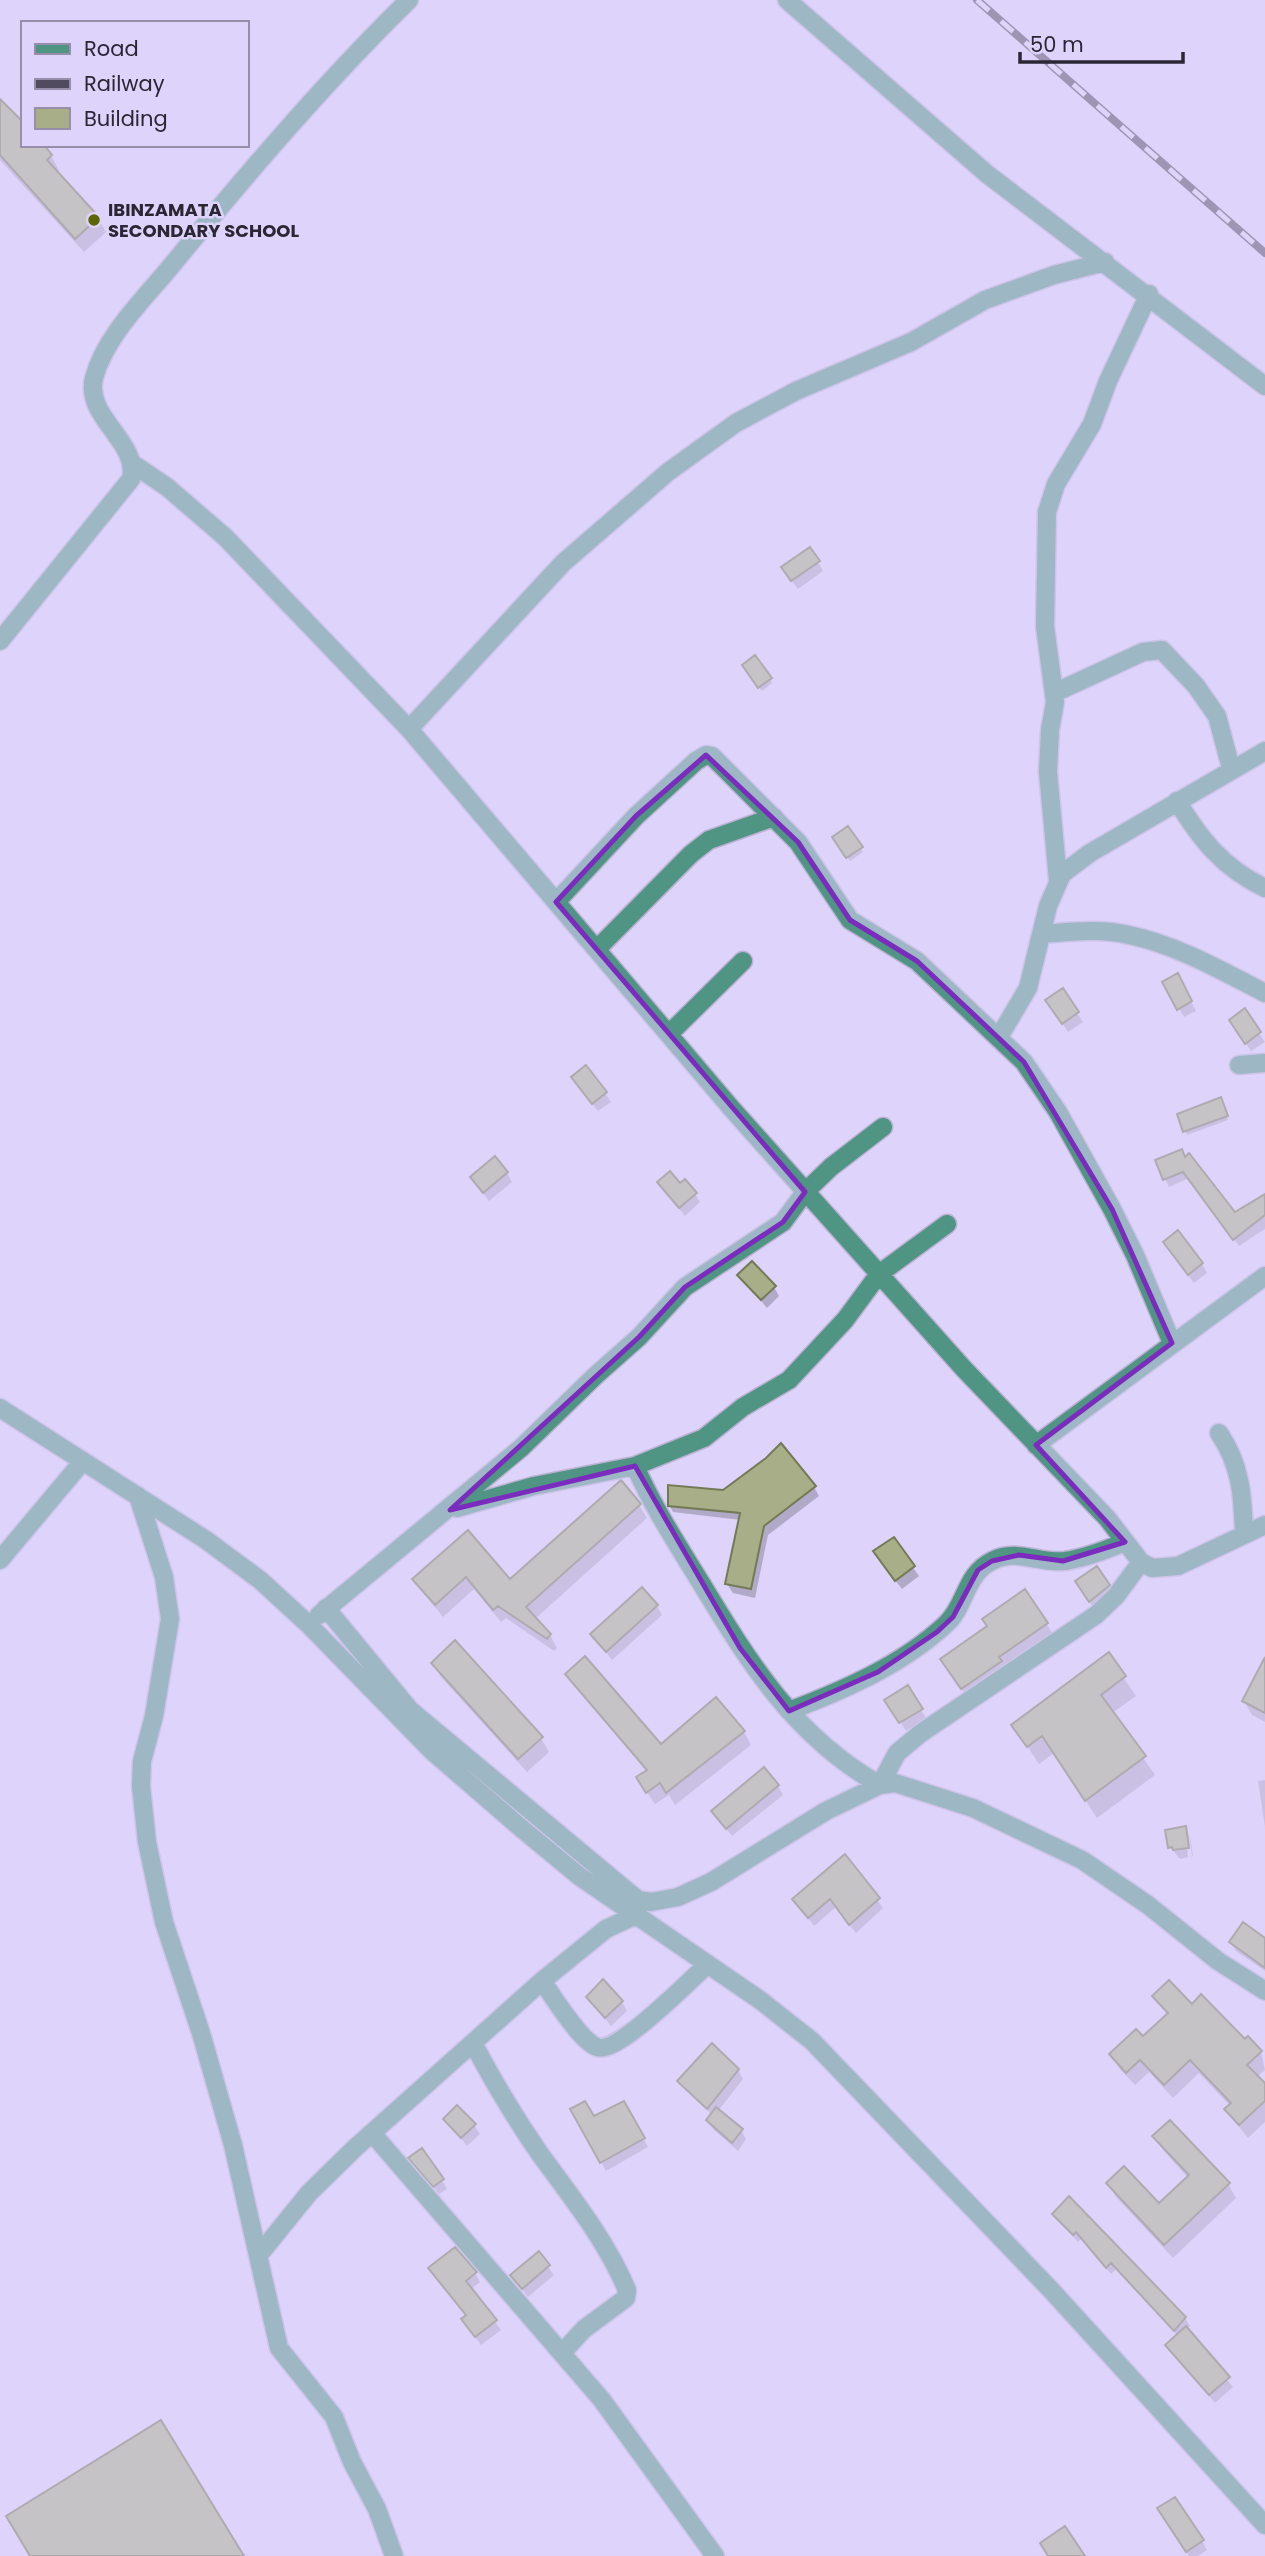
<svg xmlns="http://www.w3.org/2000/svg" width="1265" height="2556" font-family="Poppins,sans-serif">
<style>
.shadow{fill:#0003;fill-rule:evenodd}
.building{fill:#a8af88;stroke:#747a56;stroke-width:2}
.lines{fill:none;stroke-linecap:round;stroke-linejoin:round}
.minor-casing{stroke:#bab1d3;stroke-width:21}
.minor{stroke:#509484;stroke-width:18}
.rail-casing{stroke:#504b5e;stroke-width:8}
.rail{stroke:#ded4fb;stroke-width:5;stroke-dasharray:16;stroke-linecap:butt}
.marked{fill:none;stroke:#7b2cbf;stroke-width:5;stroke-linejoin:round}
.poi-dot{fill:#5c6607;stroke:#ded4fb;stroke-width:2.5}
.labels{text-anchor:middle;stroke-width:5;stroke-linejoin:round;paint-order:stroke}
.poi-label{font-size:18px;font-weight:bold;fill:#2a2634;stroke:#ded4fb;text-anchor:start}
</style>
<rect width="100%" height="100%" fill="#ded4fb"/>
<path class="shadow" d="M 0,101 L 23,145 L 51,156 L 59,170 L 56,172 L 98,218 L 106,232 L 84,252 L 0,160 Z
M 818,562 L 823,571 L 798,589 L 788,576 Z
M 746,669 L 770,679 L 772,683 L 762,691 Z
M 848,829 L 863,852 L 850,861 L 834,838 Z
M 1177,976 L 1196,1011 L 1184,1017 L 1164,982 Z
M 1062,990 L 1083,1022 L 1068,1032 L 1053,1009 Z
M 1244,1011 L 1265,1042 L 1251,1051 L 1236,1029 Z
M 578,1086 L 605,1093 L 611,1102 L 598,1111 Z
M 1222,1103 L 1228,1120 L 1187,1135 L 1179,1115 Z
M 1185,1159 L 1235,1214 L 1265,1196 L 1265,1229 L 1239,1246 L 1189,1178 L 1169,1187 L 1165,1179 Z
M 507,1173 L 512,1182 L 489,1201 L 472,1178 Z
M 680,1186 L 695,1194 L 700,1202 L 685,1216 L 665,1191 Z
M 1170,1251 L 1202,1264 L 1207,1273 L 1194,1283 Z
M 740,1275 L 774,1287 L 779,1296 L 767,1308 Z
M 814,1487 L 819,1496 L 768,1535 L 755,1598 L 733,1593 L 727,1584 L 741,1520 L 673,1512 L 668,1503 L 723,1492 Z
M 639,1505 L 647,1518 L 535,1619 L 550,1635 L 557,1648 L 554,1651 L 506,1618 L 501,1622 L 474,1589 L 443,1617 L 414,1580 L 468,1532 L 509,1582 Z
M 893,1540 L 919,1576 L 902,1589 L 880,1561 Z
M 1109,1586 L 1114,1594 L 1095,1610 L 1082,1590 Z
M 657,1606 L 662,1615 L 612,1660 L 592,1634 Z
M 1047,1624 L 1053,1635 L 969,1700 L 949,1671 Z
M 1108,1655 L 1136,1696 L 1112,1713 L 1155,1775 L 1097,1818 L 1054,1753 L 1039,1764 L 1013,1725 Z
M 433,1663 L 541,1738 L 549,1752 L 527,1772 L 441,1677 Z
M 1265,1672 L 1265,1722 L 1252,1715 L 1244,1701 Z
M 567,1674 L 661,1747 L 744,1732 L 751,1745 L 675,1805 L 669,1795 L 655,1804 L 646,1791 L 647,1772 Z
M 907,1688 L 926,1718 L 906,1731 L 887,1700 Z
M 1265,1780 L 1265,1827 L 1258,1781 Z
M 778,1786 L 783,1795 L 732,1836 L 719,1820 Z
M 1185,1828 L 1190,1837 L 1193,1856 L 1180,1859 L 1170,1847 ZM 1186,1835 L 1189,1835 L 1192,1856 L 1188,1857 Z
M 845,1857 L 883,1908 L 856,1933 L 836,1907 L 814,1926 L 794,1899 Z
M 1265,1940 L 1265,1971 L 1236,1951 L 1231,1942 Z
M 1154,1996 L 1191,2006 L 1245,2042 L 1248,2038 L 1261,2052 L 1265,2070 L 1257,2077 L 1265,2086 L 1265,2122 L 1248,2138 L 1226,2110 L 1230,2106 L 1199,2073 L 1173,2098 L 1149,2072 L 1135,2085 L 1119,2068 L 1111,2054 L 1143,2038 L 1167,2015 Z
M 588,1997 L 622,2002 L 627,2011 L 611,2026 Z
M 738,2070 L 743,2079 L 718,2111 L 741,2130 L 746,2139 L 738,2151 L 713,2129 L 708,2121 L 712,2115 L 679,2081 Z
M 624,2103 L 648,2147 L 606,2171 L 573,2110 L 594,2119 Z
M 445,2119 L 474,2125 L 480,2134 L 467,2146 Z
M 1155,2137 L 1228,2184 L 1236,2198 L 1173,2258 L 1116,2197 L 1108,2183 L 1159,2206 L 1188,2178 L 1163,2150 Z
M 411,2158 L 442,2180 L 447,2189 L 439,2194 Z
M 1054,2214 L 1185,2318 L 1190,2326 L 1186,2329 L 1233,2387 L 1215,2403 L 1167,2345 L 1178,2336 L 1116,2269 L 1111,2274 L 1081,2239 L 1078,2242 Z
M 538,2253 L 554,2275 L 528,2297 L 512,2276 Z
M 475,2273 L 480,2282 L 471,2289 L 501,2330 L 481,2345 L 463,2320 L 467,2317 L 436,2277 Z
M 1164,2517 L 1202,2541 L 1207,2550 L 1198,2556 L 1189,2556 Z"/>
<path class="building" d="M 0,99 L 23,122 L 23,145 L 44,145 L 52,155 L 47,160 L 99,217 L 75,239 L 0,155 Z
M 810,547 L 820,561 L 791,581 L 781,567 Z
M 755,655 L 772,678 L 758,688 L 742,665 Z
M 848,826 L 863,847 L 846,858 L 832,837 Z
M 1178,973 L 1192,1001 L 1177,1010 L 1162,982 Z
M 1063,988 L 1079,1012 L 1062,1024 L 1045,1000 Z
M 1245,1008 L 1261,1032 L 1245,1044 L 1229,1020 Z
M 586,1065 L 607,1092 L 592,1104 L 571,1077 Z
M 1221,1097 L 1228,1116 L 1183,1132 L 1177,1114 Z
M 1182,1149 L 1185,1157 L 1189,1153 L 1235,1212 L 1265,1194 L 1265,1215 L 1233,1240 L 1183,1172 L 1163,1180 L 1155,1160 Z
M 495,1156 L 508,1172 L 483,1193 L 470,1177 Z
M 670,1171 L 680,1183 L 685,1179 L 697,1193 L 679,1208 L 657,1182 Z
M 1178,1230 L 1203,1263 L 1188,1275 L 1163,1242 Z
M 752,1261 L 776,1286 L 761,1300 L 737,1275 Z
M 781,1443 L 816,1486 L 764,1526 L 751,1589 L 725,1584 L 740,1513 L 668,1506 L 668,1485 L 723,1490 L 766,1458 Z
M 621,1480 L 641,1504 L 526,1607 L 551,1634 L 547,1639 L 498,1606 L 493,1610 L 466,1577 L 435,1605 L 412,1579 L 468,1530 L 510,1579 Z
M 894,1537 L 915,1566 L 895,1581 L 873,1551 Z
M 1097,1566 L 1110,1585 L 1089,1602 L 1075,1581 Z
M 642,1587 L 658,1605 L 606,1652 L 590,1634 Z
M 1025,1589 L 1048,1623 L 999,1657 L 1002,1661 L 961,1689 L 940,1659 L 987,1626 L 982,1619 Z
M 455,1640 L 543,1737 L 518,1759 L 431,1663 Z
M 1109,1652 L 1126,1676 L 1101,1695 L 1146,1756 L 1085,1801 L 1042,1736 L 1027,1747 L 1011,1725 Z
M 585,1656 L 661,1744 L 716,1697 L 745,1731 L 666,1793 L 660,1783 L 646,1793 L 636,1777 L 647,1770 L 565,1674 Z
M 1265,1657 L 1265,1713 L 1242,1701 Z
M 908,1685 L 923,1709 L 899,1723 L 884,1700 Z
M 764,1767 L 779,1785 L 726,1829 L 711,1811 Z
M 1186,1826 L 1189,1848 L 1173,1850 L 1172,1847 L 1168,1848 L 1165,1830 Z
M 845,1854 L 880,1898 L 849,1925 L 830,1899 L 808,1918 L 792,1899 Z
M 1243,1922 L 1265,1938 L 1265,1968 L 1229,1942 Z
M 603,1979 L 623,2001 L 605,2018 L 586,1997 Z
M 1169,1980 L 1192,2004 L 1201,1994 L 1245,2039 L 1248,2036 L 1262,2051 L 1247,2065 L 1265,2083 L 1265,2101 L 1239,2125 L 1224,2109 L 1231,2103 L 1190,2060 L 1164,2085 L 1140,2060 L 1126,2073 L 1109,2054 L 1136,2029 L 1143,2036 L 1168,2013 L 1152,1996 Z
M 712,2043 L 739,2069 L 707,2109 L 677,2081 Z
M 585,2101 L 594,2116 L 624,2101 L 645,2138 L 600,2163 L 570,2109 Z
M 457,2105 L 476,2124 L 461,2138 L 443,2119 Z
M 716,2107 L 743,2129 L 732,2143 L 706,2120 Z
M 1170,2120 L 1230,2183 L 1164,2245 L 1106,2183 L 1124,2166 L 1159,2203 L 1189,2175 L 1152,2136 Z
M 422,2148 L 444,2179 L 433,2187 L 408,2158 Z
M 1069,2196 L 1186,2317 L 1174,2331 L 1111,2263 L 1106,2268 L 1076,2232 L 1073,2235 L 1052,2214 Z
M 455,2247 L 477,2272 L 466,2281 L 497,2320 L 475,2337 L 461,2319 L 466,2315 L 428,2268 Z
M 539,2251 L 550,2265 L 522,2289 L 510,2275 Z
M 1186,2326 L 1230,2377 L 1209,2395 L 1165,2345 Z
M 161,2420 L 244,2556 L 30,2556 L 6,2516 Z
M 1175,2497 L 1204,2540 L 1186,2552 L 1157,2508 Z
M 1065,2526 L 1085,2556 L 1048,2556 L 1040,2543 Z"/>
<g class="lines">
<g class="minor-casing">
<path id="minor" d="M 787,0 L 987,174 L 1265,386
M 133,464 L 167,487 L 225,537 L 409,729 L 732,1109 L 964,1369 L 1107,1518 L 1141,1562 L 1152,1568 L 1178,1566 L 1265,1525
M 0,641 L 131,479 C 140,442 84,417 94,378 C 105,336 145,298 172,265 C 247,174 325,82 409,0
M 1054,693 L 1143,652 L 1162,650 L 1196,686 L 1217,716 L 1231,768
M 409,729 L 563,563 L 668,472 L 736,423 L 796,391 L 911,342 L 985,300 L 1054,275 L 1105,262
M 1177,801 C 1201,840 1223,868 1265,888
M 1058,880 L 1048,772 L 1050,730 L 1055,702 L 1045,626 L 1047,512 L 1056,484 L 1092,424 L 1108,381 L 1149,294
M 556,902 L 636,816 L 696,761 L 706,755 L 712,756 L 798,842 L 850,920 L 917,961 L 1024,1062 L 1058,1112 L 1112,1209 L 1135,1255 L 1172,1343
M 1042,934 C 1071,932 1100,928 1129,935 C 1177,945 1222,971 1265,993
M 597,949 L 691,854 L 709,840 L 774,817
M 670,1033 L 743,961
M 999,1037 L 1028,988 L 1048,906 L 1062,874 L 1090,853 L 1265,751
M 1239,1065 L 1265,1063
M 0,1408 L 206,1540 L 260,1580 L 308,1624 L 432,1751 L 521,1828 L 579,1876 L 760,2000 L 812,2041 L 1051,2290 L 1265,2525
M 1219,1433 C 1241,1465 1243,1497 1244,1535
M 1036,1445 L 1265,1276
M 635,1466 C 653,1507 677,1544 701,1583 C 750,1664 795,1737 880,1785 L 897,1753 L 921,1733 L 1096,1615 L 1116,1596 L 1141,1562
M 138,1496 L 164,1577 L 170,1619 L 154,1716 L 142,1761 L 141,1786 L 147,1842 L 164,1922 L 201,2033 L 233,2145 L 279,2348 L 334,2417 L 352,2462 L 377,2509 L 394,2556
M 457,1508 L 534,1486 L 635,1466 L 704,1438 L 743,1407 L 789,1380 L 845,1320 L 879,1274 L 947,1224
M 0,1560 L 83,1461
M 326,1608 L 410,1710 L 638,1900 L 651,1902 L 678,1897 L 711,1882 L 826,1811 L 880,1785 L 895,1783 L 973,1808 L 1082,1860 L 1148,1905 L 1218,1961 L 1265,1991
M 319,1615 L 521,1448 L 595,1376 L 639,1337 L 685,1287 L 783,1222 L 805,1192 L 831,1167 L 883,1127
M 789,1711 C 844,1690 902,1665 946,1624 C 966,1606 965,1574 992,1561 C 1017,1548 1039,1564 1065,1561 C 1086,1558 1106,1550 1125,1542
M 542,1981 C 553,1996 580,2041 597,2047 C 617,2055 690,1980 708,1964
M 473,2043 C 493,2081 515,2118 540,2154 C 572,2198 606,2240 627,2290 L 626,2298 L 584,2329 L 562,2353
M 372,2133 L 602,2400 L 715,2556
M 258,2256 L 309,2193 L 355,2148 L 542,1981 L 606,1929 L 634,1916"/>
</g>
<use href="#minor" class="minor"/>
<g class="rail-casing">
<path id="rail" d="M 977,0 L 1265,253"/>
</g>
<use href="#rail" class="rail"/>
</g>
<path d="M0 0H1265V2556H0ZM 706,755 L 798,842 L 850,920 L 917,961 L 1024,1062 L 1112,1209 L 1172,1343 L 1036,1445 L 1125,1542 L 1063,1561 L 1019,1555 L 992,1561 L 978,1570 L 953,1617 L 937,1632 L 878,1672 L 789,1711 L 740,1648 L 635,1466 L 450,1510 L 639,1337 L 685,1287 L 783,1222 L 805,1192 L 556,902 L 636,816 Z" fill="#ded4fb" fill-opacity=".55" fill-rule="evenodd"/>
<path class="marked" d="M 706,755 L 798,842 L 850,920 L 917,961 L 1024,1062 L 1112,1209 L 1172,1343 L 1036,1445 L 1125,1542 L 1063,1561 L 1019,1555 L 992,1561 L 978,1570 L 953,1617 L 937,1632 L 878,1672 L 789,1711 L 740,1648 L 635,1466 L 450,1510 L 639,1337 L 685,1287 L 783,1222 L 805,1192 L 556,902 L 636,816 Z"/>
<circle class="poi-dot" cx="94" cy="220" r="7"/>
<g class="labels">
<g class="poi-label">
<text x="108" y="216">IBINZAMATA<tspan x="108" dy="21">SECONDARY SCHOOL</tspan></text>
</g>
</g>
<rect x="21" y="21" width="228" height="126" fill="#ded4fb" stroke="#968eab" stroke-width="2"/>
<rect x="35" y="44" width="35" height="10" fill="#509484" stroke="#968eab" stroke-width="2"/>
<text x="84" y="56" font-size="21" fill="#2a2634">Road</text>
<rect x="35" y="79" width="35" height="10" fill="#504b5e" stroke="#968eab" stroke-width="2"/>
<text x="84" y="91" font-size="21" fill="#2a2634">Railway</text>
<rect x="35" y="108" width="35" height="21" fill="#a8af88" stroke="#968eab" stroke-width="2"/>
<text x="84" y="126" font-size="21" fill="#2a2634">Building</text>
<path d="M1020 52v10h163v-10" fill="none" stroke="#2a2634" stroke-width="3.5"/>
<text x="1030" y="52" font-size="21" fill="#2a2634" stroke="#ded4fb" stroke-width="5" paint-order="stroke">50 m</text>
</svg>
